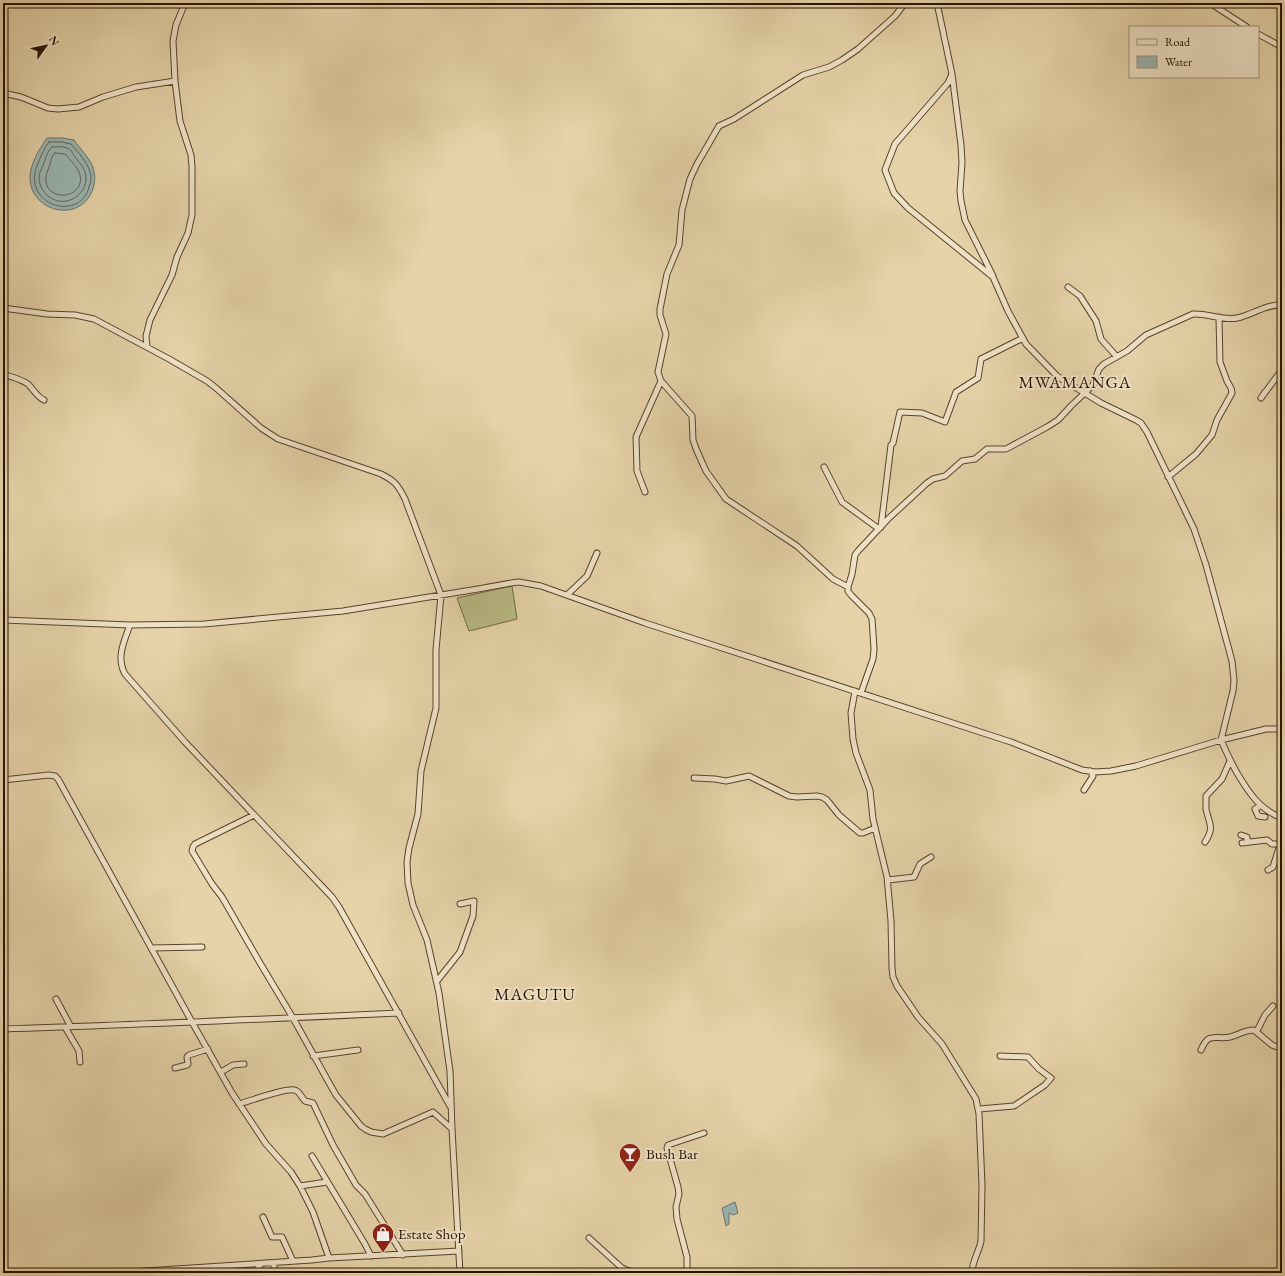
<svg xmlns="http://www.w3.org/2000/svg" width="1285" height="1276" font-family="'EB Garamond',serif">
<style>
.green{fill:#b9bb85;stroke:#706743}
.water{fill:#9ab6b3;stroke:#6c756c}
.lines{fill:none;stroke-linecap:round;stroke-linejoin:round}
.shore{stroke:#61645a;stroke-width:1}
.minor-casing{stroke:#58432b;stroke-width:7}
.minor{stroke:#efe2c7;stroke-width:5}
.labels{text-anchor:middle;stroke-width:4;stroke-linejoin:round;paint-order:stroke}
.poi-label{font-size:15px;fill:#281301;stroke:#efe2c7;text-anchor:start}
.quarter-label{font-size:17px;letter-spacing:1px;fill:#281301;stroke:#efe2c7}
</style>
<rect width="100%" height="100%" fill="#e6d3a9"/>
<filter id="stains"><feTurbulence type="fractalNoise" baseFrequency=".005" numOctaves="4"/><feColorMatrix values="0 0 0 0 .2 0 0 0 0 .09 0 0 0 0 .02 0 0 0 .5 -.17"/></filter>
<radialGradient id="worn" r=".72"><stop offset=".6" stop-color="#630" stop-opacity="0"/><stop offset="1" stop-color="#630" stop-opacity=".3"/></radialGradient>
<path class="green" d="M 512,586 L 517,619 L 469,631 L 457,598 Z"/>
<path class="water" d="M 47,138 L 63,138 L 74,140 C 80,149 92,160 94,171 C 96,180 94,189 89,197 C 72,222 32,209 30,180 C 29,166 39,149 47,138 Z
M 735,1202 L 738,1213 L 733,1215 L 729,1213 L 729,1224 L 726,1226 L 722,1208 Z"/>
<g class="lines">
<path class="shore" d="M 49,142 L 62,142 L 71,144 C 77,151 88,163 90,172 C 92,177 91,182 89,187 C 81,220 29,208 35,173 C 35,168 38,165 39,161 C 42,154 44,148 49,142 Z
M 52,147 C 57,147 63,146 67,148 C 71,149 73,154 75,157 C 79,162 83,166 85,172 C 90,188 75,204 59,201 C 46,199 36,185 40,172 C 41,169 43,166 44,163 C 46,157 47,152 52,147 Z
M 55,153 L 65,154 C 70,160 78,167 80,175 C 86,203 33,203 49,167 C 51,162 51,157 55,153 Z"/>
<g class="minor-casing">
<path id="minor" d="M 937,3 L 952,74 L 948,83 L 895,144 L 885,170 L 894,193 L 908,208 L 993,277 L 1008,311 L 1026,344 L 1057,376 L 1101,403 L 1136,420 L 1141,423 L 1147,432 L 1194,529 L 1206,565 L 1232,661 L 1234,680 L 1233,691 L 1221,740 L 1266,729 L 1282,729
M 1210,3 L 1247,27
M 1258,34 L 1282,47
M 952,74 L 961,145 L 962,163 L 960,191 L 961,201 L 965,220 L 993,276
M 3,93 L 21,97 L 48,108 L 58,109 L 79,107 L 103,97 L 136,87 L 175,81
M 1068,287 L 1080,296 L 1096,321 L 1101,339 L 1117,357
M 3,308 L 47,314 L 75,315 L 94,319 L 169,359 L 207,381 L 216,388 L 261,428 L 278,439 L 381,474 C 395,481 398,485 405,499 L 441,595 L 436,650 L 436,708 L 421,771 L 418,814 L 409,848 L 407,862 L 408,883 L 413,905 L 427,940 L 439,993 L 450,1071 L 452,1129 L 460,1273
M 147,347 L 146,336 L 150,320 L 172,275 L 177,257 L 188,233 L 192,215 L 192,167 L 191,155 L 180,121 L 175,81 L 173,41 L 176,25 L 185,3
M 3,374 C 11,377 21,379 28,384 C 33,389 37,397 44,400
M 1265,392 L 1261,398 L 1281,371 L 1282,371
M 824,467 L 842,502 L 879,529
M 1168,477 L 1196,454 L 1212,435 L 1217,420 L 1232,393 L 1231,388 L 1227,381 L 1220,362 L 1219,317
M 645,492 L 637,471 L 636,437 L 661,381
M 881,527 L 891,445 L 893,443 L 900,412 L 922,413 L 945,422 L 956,392 L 978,378 L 981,359 L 1023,338
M 848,587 L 833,579 L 797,546 L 726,499 L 706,471 L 697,451 L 693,440 L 692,416 L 661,381 L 658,372 L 666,334 L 660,315 L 660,309 L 667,274 L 679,245 L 682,210 L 690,179 L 697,164 L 719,126 L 734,119 L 803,75 L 829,67 L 842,60 L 858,49 L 895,16 L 905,3
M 567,595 L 587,576 L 597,553
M 3,620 L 130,625 L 204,624 L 343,611 L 478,589 L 511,583 L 519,582 L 541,586 L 645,623 L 1011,742 L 1082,770 L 1095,772 L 1111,771 L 1136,766 L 1221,740 C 1226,752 1231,762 1237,773 C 1249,793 1260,810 1282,818
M 130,625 C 124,641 116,658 125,674 L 185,742 L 332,897 L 339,907 L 450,1106
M 1282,627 L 1282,628
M 855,691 L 851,713 L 853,739 L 856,753 L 870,790 L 873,819 L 887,877 L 891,921 L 892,968 L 893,977 L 897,986 L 918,1017 L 942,1044 L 976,1099 L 979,1114 L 982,1185 L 981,1241 C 979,1252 972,1261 972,1273
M 861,693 L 873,659 L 874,649 L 872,619 L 869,613 L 851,595 L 848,591 L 848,587 L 852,574 L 855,555 L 858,551 L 888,519 L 927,483 L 933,479 L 945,476 L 962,461 L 975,459 L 987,449 L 1006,449 L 1047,427 L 1058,420 L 1071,406 L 1093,385 L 1099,369 L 1104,364 L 1127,351 L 1146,335 L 1193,314 C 1207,313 1223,321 1237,318 C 1252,315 1266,304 1282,305
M 694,778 L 715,779 L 726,781 L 749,776 L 789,796 L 797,797 L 817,796 L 822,797 L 827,800 L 839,815 L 860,833 L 863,833 L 875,828
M 3,780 L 49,775 L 55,776 L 58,779 L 192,1022 L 232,1093 L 266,1144 L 291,1172 L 300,1186 L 313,1212 L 329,1258
M 1084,790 L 1093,776 L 1090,771
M 1260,806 L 1255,809 L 1258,816 L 1265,817
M 254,815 L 195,844 L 193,847 L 192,851 L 212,884 L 222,897 L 260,963 L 293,1018 L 328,1081 L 336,1095 L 361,1126 L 365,1129 L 371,1132 L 383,1134 L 433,1112 L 452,1129
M 1241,835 L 1247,837 L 1247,842
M 1205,842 C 1215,827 1209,824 1206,809 C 1206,805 1206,800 1206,796 L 1222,779 L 1230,761
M 1242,843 L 1267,840 L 1272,844 L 1279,844
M 1268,870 L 1273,867 L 1282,838
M 888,880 L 914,877 L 920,864 L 931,857
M 151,948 L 202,947
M 437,981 L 460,952 L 473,916 L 474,901 L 460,904
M 56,999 L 71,1027
M 65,1027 L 79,1051 L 80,1062
M 3,1029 C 135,1025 267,1019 399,1013
M 1257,1031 L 1265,1015 L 1273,1006
M 1201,1050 C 1209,1031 1215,1040 1230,1037 C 1238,1035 1245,1030 1254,1030 L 1272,1045 L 1282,1049
M 313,1056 L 358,1050
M 175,1068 L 187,1065 L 188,1064 L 187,1057 L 189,1055 L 208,1049
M 221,1072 L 233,1065 L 244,1064
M 239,1104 C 250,1101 285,1088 294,1090 C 299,1090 302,1098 305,1101 L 313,1103 L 333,1145 L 356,1185 L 365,1194 L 403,1255
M 979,1109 L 1014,1106 L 1045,1085 L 1051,1078 L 1039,1069 L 1028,1057 L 1000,1056
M 312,1156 L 365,1244 L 371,1256
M 300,1186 L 327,1182
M 263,1217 L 272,1237 L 282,1237 L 293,1261
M 589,1238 L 622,1268 L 629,1271 L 641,1273
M 274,1263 L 274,1273
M 115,1273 L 312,1260 L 329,1258 L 459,1251
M 257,1273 L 257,1269 L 261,1264
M 687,1273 L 687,1257 L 677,1219 L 676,1207 L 679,1194 L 678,1187 L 667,1148 L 668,1145 L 704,1133"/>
</g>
<use href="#minor" class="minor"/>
</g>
<defs>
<g id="bar-pin" transform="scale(1.15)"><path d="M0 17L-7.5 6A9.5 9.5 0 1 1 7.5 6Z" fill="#8f2418" stroke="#efe2c7"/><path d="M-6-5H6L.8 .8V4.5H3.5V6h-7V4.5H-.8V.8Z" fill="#fff"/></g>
<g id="shop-pin" transform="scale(1.15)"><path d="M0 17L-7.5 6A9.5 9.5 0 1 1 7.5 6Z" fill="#8f2418" stroke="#efe2c7"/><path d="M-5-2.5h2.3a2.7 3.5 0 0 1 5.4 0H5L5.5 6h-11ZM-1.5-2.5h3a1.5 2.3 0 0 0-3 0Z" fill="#fff"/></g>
</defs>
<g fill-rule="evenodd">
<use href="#bar-pin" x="630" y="1154"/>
<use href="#shop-pin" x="383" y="1234"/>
</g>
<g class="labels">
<g class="poi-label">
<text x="646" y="1159">Bush Bar</text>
<text x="398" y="1239">Estate Shop</text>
</g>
<g class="quarter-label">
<text x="1075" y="388">MWAMANGA</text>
<text x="535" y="1000">MAGUTU</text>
</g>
</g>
<rect width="1285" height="1276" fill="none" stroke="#e6d3a9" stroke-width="16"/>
<rect x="4" y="4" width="1277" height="1268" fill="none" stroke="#281301" stroke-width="2"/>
<rect x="8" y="8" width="1269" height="1260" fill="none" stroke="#281301"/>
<rect x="1129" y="26" width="130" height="52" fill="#efe2c7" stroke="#9f8f78"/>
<rect x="1137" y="39" width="20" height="6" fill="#efe2c7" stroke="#9f8f78"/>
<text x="1165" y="46" font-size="12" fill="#281301">Road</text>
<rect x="1137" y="56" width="20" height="12" fill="#9ab6b3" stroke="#9f8f78"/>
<text x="1165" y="66" font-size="12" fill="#281301">Water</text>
<g transform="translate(46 46) rotate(57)" stroke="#efe2c7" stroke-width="3" paint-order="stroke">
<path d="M0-3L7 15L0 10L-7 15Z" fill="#281301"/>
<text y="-6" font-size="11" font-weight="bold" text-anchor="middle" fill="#281301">N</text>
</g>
<rect width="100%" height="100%" filter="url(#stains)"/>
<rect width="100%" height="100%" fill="url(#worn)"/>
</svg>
